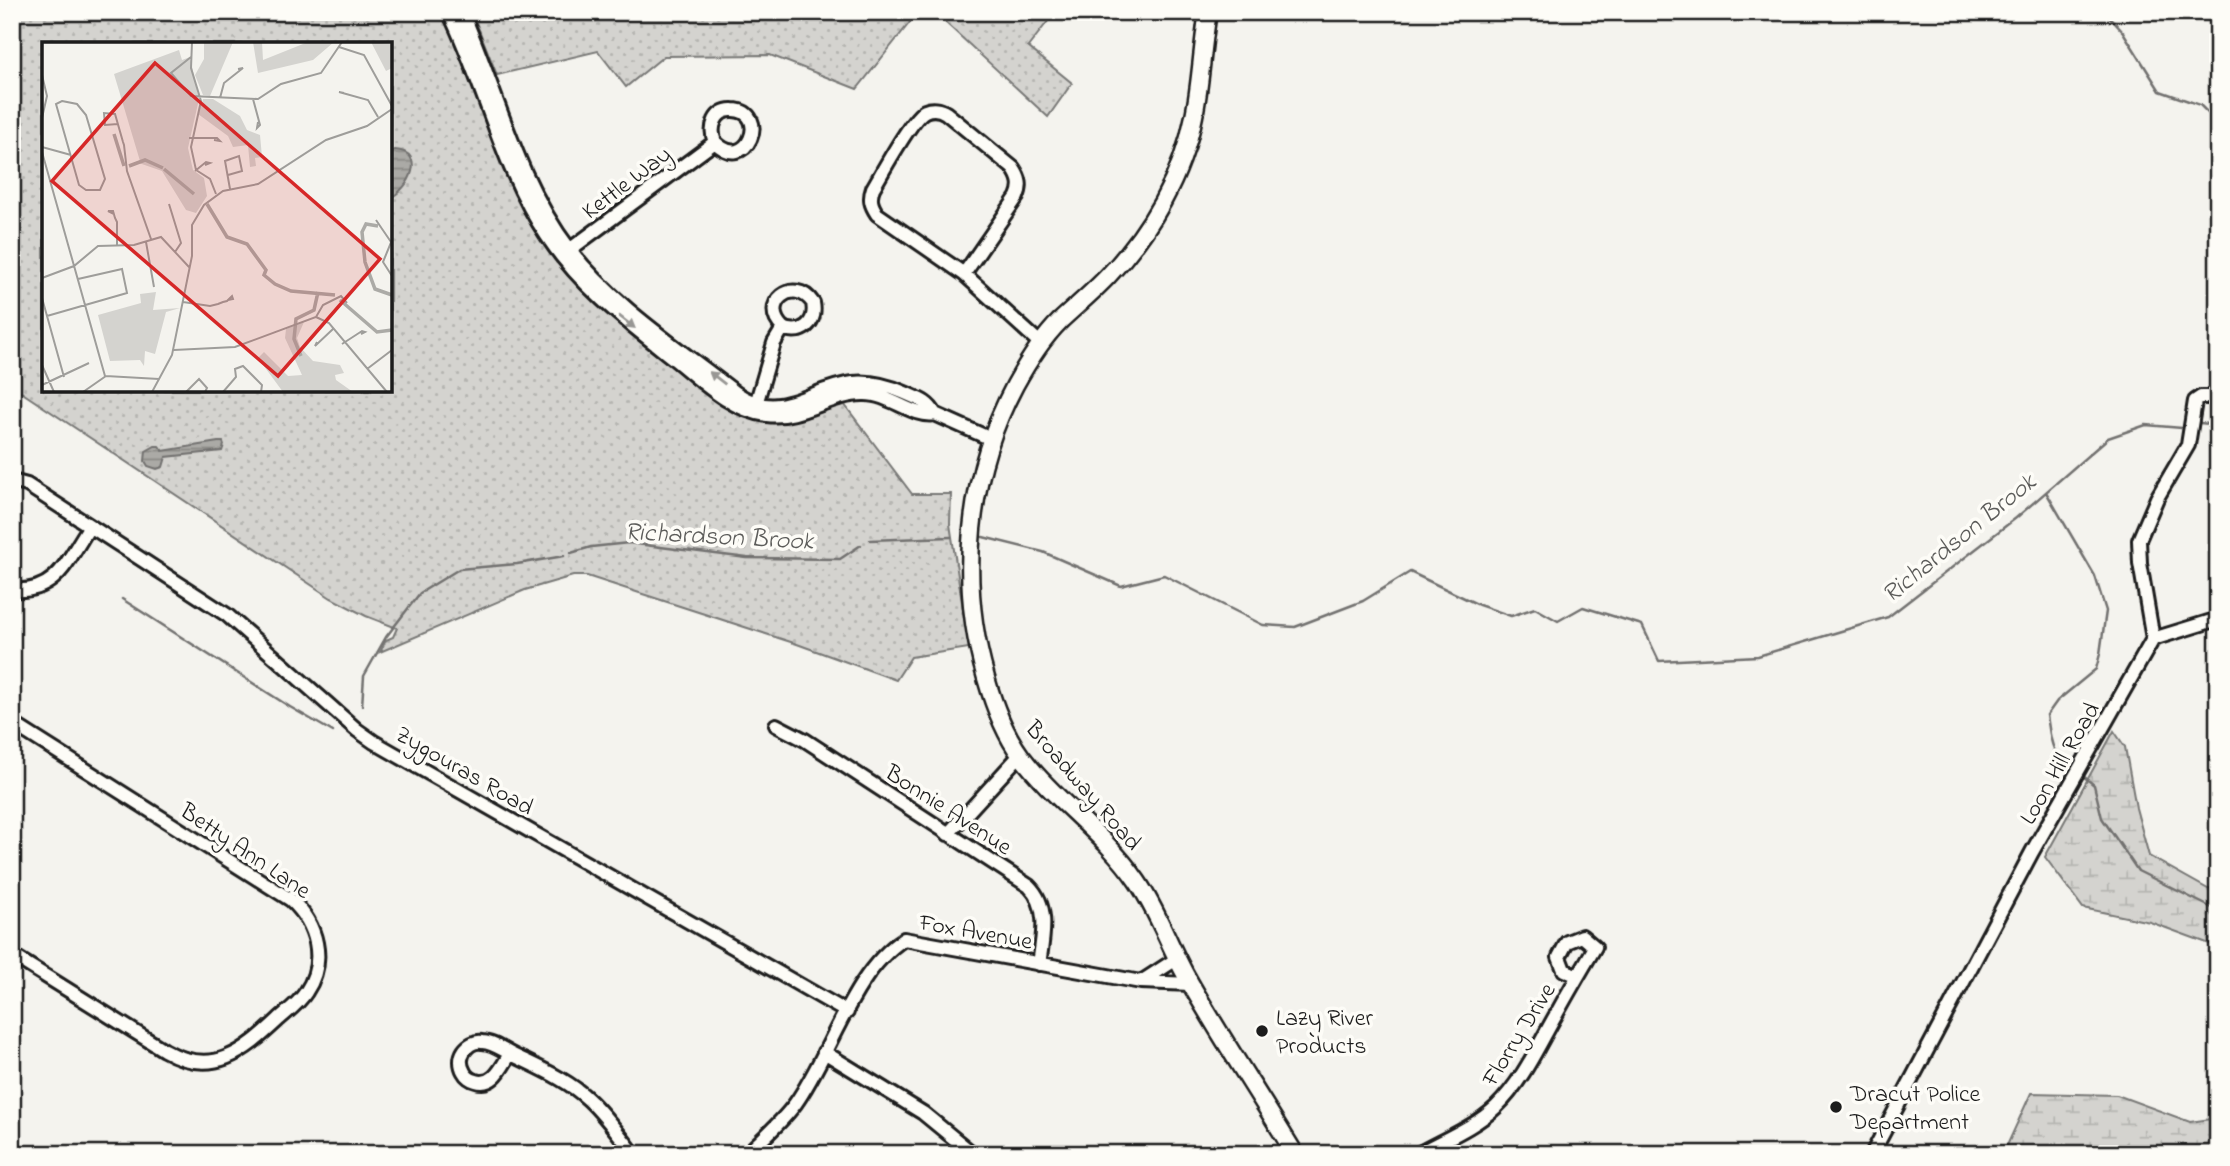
<svg xmlns="http://www.w3.org/2000/svg" width="2230" height="1166" font-family="'Indie Flower',sans-serif">
<style>
.grass{fill:url(#grass-dots);stroke:#787876;stroke-width:2;fill-rule:evenodd}
.wetland{fill:url(#wetland-marsh);stroke:#787876;stroke-width:2}
.water{fill:url(#water-rules);stroke:#72716f;stroke-width:2}
.lines{fill:none;stroke-linecap:round;stroke-linejoin:round}
.stream{stroke:#72716f;stroke-width:2.5}
.minor-casing{stroke:#1c1c1c;stroke-width:18}
.major-casing{stroke:#1c1c1c;stroke-width:21}
.minor{stroke:#fdfcf7;stroke-width:12}
.major{stroke:#fdfcf7;stroke-width:16}
.oneway{fill:#989794}
.poi-dot{fill:#1c1c1c;stroke:#fdfcf7;stroke-width:2.5}
.labels{text-anchor:middle;stroke-width:7;stroke-linejoin:round;paint-order:stroke}
.street-label{font-size:24px;fill:#1c1c1c;stroke:#fdfcf7}
.poi-label{font-size:24px;fill:#1c1c1c;stroke:#fdfcf7;text-anchor:start}
.water-label{font-size:26px;font-style:italic;fill:#5c5c5a;stroke:#fdfcf7}
.inset-river{fill:none;stroke:#abaaa6;stroke-width:3.5}
.inset-road{fill:none;stroke:#9e9d9a;stroke-width:2}
.view{fill:#d62828;fill-opacity:0.15;stroke:#d62828;stroke-width:3.5}
.inset-edge{fill:none;stroke:#1c1c1c;stroke-width:3.5}
</style>
<defs>
<pattern id="grass-dots" width="8" height="8" patternUnits="userSpaceOnUse" patternTransform="scale(1.75)"><rect width="8" height="8" fill="#d4d3cf"/><path d="M2 2h.1M6 6h.1" fill="none" stroke="#b5b5b1" stroke-width="1.8" stroke-linecap="round"/></pattern>
<pattern id="wetland-marsh" width="20" height="14" patternUnits="userSpaceOnUse" patternTransform="scale(1.75)"><rect width="20" height="14" fill="#d4d3cf"/><path d="M1 5h8M5 5V1M11 12h8M15 12V8" fill="none" stroke="#b5b5b1"/></pattern>
<pattern id="water-rules" width="6" height="5" patternUnits="userSpaceOnUse" patternTransform="scale(1.75)"><rect width="6" height="5" fill="#abaaa6"/><path d="M0 2.5h6" fill="none" stroke="#8a8a86"/></pattern>
</defs>
<rect width="100%" height="100%" fill="#f4f3ee"/>
<filter id="ink" filterUnits="userSpaceOnUse"><feTurbulence type="fractalNoise" baseFrequency=".0143" numOctaves="2"/><feDisplacementMap in="SourceGraphic" scale="14" xChannelSelector="R" yChannelSelector="G"/><feConvolveMatrix kernelMatrix="1 2 1 2 8 2 1 2 1" color-interpolation-filters="sRGB"/></filter>
<g filter="url(#ink)">
<path class="grass" d="M 12,12 L 443,12 L 558,261 L 577,285 L 607,314 L 723,404 C 769,430 796,419 844,404 L 912,494 L 951,494 L 950,524 L 969,648 L 911,657 L 896,680 L 797,644 L 587,576 L 573,576 L 525,590 L 380,652 L 386,640 L 393,637 L 397,628 L 366,616 L 331,598 L 12,386 ZM 44,44 L 390,44 L 390,390 L 44,390 Z
M 472,12 L 918,12 L 857,89 L 770,55 L 664,56 L 626,87 L 598,51 L 497,75 Z
M 934,12 L 1055,12 L 1028,47 L 1072,83 L 1048,117 Z"/>
<path class="wetland" d="M 2114,731 L 2125,747 L 2136,808 L 2149,856 L 2208,889 L 2218,889 L 2218,947 L 2150,922 L 2083,908 L 2045,857 Z
M 2031,1093 L 2117,1095 L 2190,1122 L 2218,1118 L 2218,1154 L 2117,1154 C 2082,1144 2040,1162 2004,1152 Z"/>
<path class="water" d="M 395,150 C 427,152 410,189 390,198 L 390,152 Z
M 218,442 L 223,442 L 224,445 L 222,451 L 166,457 L 163,467 L 157,469 L 148,466 L 145,461 L 146,451 L 155,446 L 159,446 L 163,451 Z"/>
<g class="lines">
<path class="stream" d="M 2105,12 L 2123,32 L 2160,91 L 2200,105 L 2218,123
M 2200,423 L 2218,425
M 2046,492 L 2095,576 L 2106,611 L 2100,654 L 2096,669 L 2057,701 L 2047,715 C 2051,741 2050,754 2073,770
M 983,537 L 1043,552 L 1121,586 L 1164,575 L 1263,625 L 1295,627 L 1363,601 L 1410,572 L 1479,605 L 1511,616 L 1535,608 L 1558,621 L 1583,607 L 1642,625 L 1659,661 L 1758,656 L 1888,617 L 2016,518 L 2108,438 L 2146,425 L 2182,428
M 870,540 L 951,537
M 571,553 L 591,547 L 629,543 L 747,558 L 840,559 L 861,545
M 122,599 L 290,707 L 333,732
M 362,706 L 364,676 L 386,637 L 420,593 L 459,569 L 517,564 L 564,556
M 2082,775 L 2094,785 L 2102,818 L 2138,871 L 2218,911"/>
<g class="minor-casing">
<path id="minor" d="M 449,12 C 485,85 502,169 547,236 C 580,286 626,321 673,358 C 701,380 729,410 767,415 C 801,420 831,393 865,394 C 890,394 913,418 935,414 L 991,439
M 462,12 C 497,91 517,181 570,250 C 613,306 680,349 736,393 C 780,424 809,388 853,383 C 871,381 889,386 905,393 C 918,399 928,401 935,414
M 564,254 L 715,142 C 709,128 715,109 733,110 C 771,111 747,175 715,142
M 964,274 L 1017,197 C 1022,186 1020,178 1013,168 L 946,113 C 940,109 932,108 925,111 C 912,117 882,173 873,188 C 869,199 871,205 877,214 L 964,274 L 1041,344
M 754,411 L 774,343 L 783,328 C 758,304 794,275 813,303 C 817,323 802,336 783,328
M 12,481 L 27,485 L 227,615 L 357,730 L 374,742 L 847,1012
M 12,590 C 58,594 68,558 90,526
M 2153,639 L 2218,619
M 12,723 L 291,900 C 317,924 327,961 306,992 C 299,1003 288,1011 279,1019 C 244,1052 213,1078 164,1050 L 12,955
M 776,725 L 805,740 L 1029,886 C 1050,907 1043,937 1039,964
M 948,834 L 1020,755
M 1141,982 L 1178,958
M 824,1052 L 923,1113 L 973,1154
M 510,1054 C 502,1066 494,1087 476,1081 C 471,1080 466,1076 464,1072 C 460,1065 460,1057 464,1051 C 468,1045 475,1041 482,1042 C 492,1042 503,1050 511,1054 C 539,1068 567,1079 589,1100 C 606,1116 620,1136 634,1154
M 747,1154 C 763,1138 782,1122 795,1104 C 831,1054 852,972 904,939 L 1141,982 L 1191,984
M 1418,1154 C 1443,1140 1475,1127 1496,1107 C 1523,1081 1539,1044 1557,1013 C 1569,991 1582,969 1595,947 L 1582,936 L 1567,942 L 1559,957 L 1564,970 L 1578,976
M 1872,1154 L 2032,852 L 2153,639 L 2140,563 L 2139,540 L 2157,498 L 2188,445 L 2195,401 L 2201,397 L 2218,397"/>
</g>
<g class="major-casing">
<path id="major" d="M 1208,12 C 1202,47 1201,82 1194,116 C 1182,177 1150,232 1108,276 C 1093,292 1076,306 1060,321 C 1042,339 1027,363 1015,385 C 967,475 958,582 986,678 C 994,706 1004,733 1021,756 C 1055,801 1105,834 1137,881 C 1157,910 1168,943 1185,974 C 1219,1035 1259,1094 1295,1154"/>
</g>
<use href="#minor" class="minor"/>
<use href="#major" class="major"/>
</g>
<defs><path id="oneway-solid" d="M-6-.8H1V-3.2L6.5 0L1 3.2V.8H-6Z" transform="scale(1.75)"/></defs>
<g class="oneway">
<use href="#oneway-solid" transform="translate(627 322) rotate(38)"/>
<use href="#oneway-solid" transform="translate(717 378) rotate(-142)"/>
</g>
</g>
<g class="poi-dot">
<circle cx="1262" cy="1031" r="7"/>
<circle cx="1836" cy="1107" r="7"/>
</g>
<g class="labels">
<g class="street-label">
<text transform="translate(626 182) rotate(-37)" y="8">Kettle Way</text>
<text transform="translate(2059 763) rotate(-60)" y="8">Loon Hill Road</text>
<text transform="translate(465 770) rotate(30)" y="8">Zygouras Road</text>
<text transform="translate(1084 785) rotate(49)" y="8">Broadway Road</text>
<text transform="translate(949 809) rotate(33)" y="8">Bonnie Avenue</text>
<text transform="translate(246 850) rotate(34)" y="8">Betty Ann Lane</text>
<text transform="translate(976 931) rotate(10)" y="8">Fox Avenue</text>
<text transform="translate(1518 1034) rotate(-58)" y="8">Florry Drive</text>
</g>
<g class="poi-label">
<text x="1276" y="1025">Lazy River<tspan x="1276" dy="28">Products</tspan></text>
<text x="1850" y="1101">Dracut Police<tspan x="1850" dy="28">Department</tspan></text>
</g>
<g class="water-label">
<text transform="translate(719 535) rotate(3)" y="9">Richardson Brook</text>
<text transform="translate(1958 537) rotate(-39)" y="9">Richardson Brook</text>
</g>
</g>
<g transform="translate(42 42)">
<rect width="350" height="350" fill="#f4f3ee"/>
<path d="M 162,0 L 191,0 L 168,54 L 161,53 L 153,33 L 162,17 ZM 211,0 L 220,0 L 221,18 L 266,0 L 292,0 L 271,18 L 216,31 ZM 137,8 L 140,18 L 148,15 L 157,57 L 146,106 L 151,128 L 162,136 L 165,154 L 154,171 L 144,168 L 120,129 L 94,120 L 98,119 L 72,32 ZM 161,57 L 171,57 L 198,74 L 205,88 L 218,93 L 220,115 L 213,116 L 214,124 L 208,125 L 206,103 L 191,105 L 186,94 L 156,72 Z" fill="#d4d3cf"/>
<path d="M 262,280 L 255,296 L 258,305 L 271,319 L 298,323 L 302,331 L 293,333 L 294,338 L 311,350 L 241,350 L 216,316 L 222,310 L 246,334 L 260,333 L 243,296 L 244,287 Z" fill="#d4d3cf"/>
<path d="M 329,0 L 350,2 L 350,26 L 344,29 ZM 114,250 L 111,268 L 138,266 L 124,270 L 113,312 L 103,309 L 102,324 L 98,318 L 68,319 L 56,273 L 99,261 L 98,252 Z" fill="#d4d3cf"/>
<path class="inset-river" d="M 72,92 L 82,124M 87,124 L 103,118 L 121,126M 122,127 L 152,152M 165,162 L 185,195 L 205,202 L 224,228 L 222,233 L 233,242 L 249,249 L 293,253M 336,184 L 324,182 L 320,190 L 323,220 L 333,247 L 350,253M 298,258 L 335,290 L 350,288M 259,314 L 252,297 L 254,277 L 272,268 L 276,250"/>
<path class="inset-road" d="M 150,0 L 149,26 L 159,59 L 149,105 L 154,128 L 168,137 L 174,152M 297,5 L 322,13 L 350,64M 149,15 L 129,31 L 149,54 L 216,57 L 239,42 L 279,31 L 300,0M 0,33 L 5,54 L 0,76M 302,51 L 297,50 L 326,58 L 336,75M 178,56 L 182,41 L 201,26 L 196,27M 211,57 L 218,83 L 215,86 L 216,80M 20,59 L 35,62 L 44,73 L 63,137 L 58,148 L 44,148 L 37,143 L 14,62 ZM 76,82 L 63,83 L 62,71 L 73,72 L 81,100 L 82,103 L 85,129 L 109,197M 147,96 L 175,96 L 178,99 L 172,98M 0,105 L 29,113M 0,110 L 63,334M 153,129 L 164,120 L 168,121 L 163,123M 186,133 L 200,129 L 197,114 L 183,119 L 188,147M 127,162 L 139,201 L 133,210M 72,172 L 66,169 L 71,169 L 73,176 L 75,180 L 75,203M 334,178 L 349,200M 350,198 L 341,220 L 350,234M 104,200 L 112,245M 0,236 L 32,224 L 56,204 L 92,203 L 119,195 L 147,225M 0,256 L 22,335M 141,260 L 168,264 L 176,262 L 181,260 L 185,259 L 186,258 L 191,257 L 190,254 L 186,258M 5,274 L 85,251 L 80,227 L 36,237M 274,275 L 287,281 L 345,350M 275,300 L 273,304 L 291,287M 300,302 L 320,289 L 323,290 L 319,292M 132,308 L 193,305 L 274,275 L 281,263 L 299,254 L 305,261M 0,323 L 12,350M 325,327 L 350,308M 0,343 L 47,321M 41,350 L 64,334 L 117,337M 110,350 L 130,313 L 150,214 L 150,183 L 162,163 L 181,149 L 216,142 L 284,98 L 325,84 L 350,67M 144,350 L 157,337 L 165,346 L 163,350M 181,350 L 194,335 L 193,327 L 201,324 L 220,343 L 219,350"/>
<path class="view" d="M 113,21 L 338,217 L 236,334 L 10,139 Z"/>
<rect width="350" height="350" class="inset-edge"/>
</g>
<rect width="2230" height="1166" fill="none" stroke="#fdfcf7" stroke-width="42"/>
<rect x="21" y="21" width="2188" height="1124" fill="none" stroke="#1c1c1c" stroke-width="2.5" filter="url(#ink)"/>
</svg>
